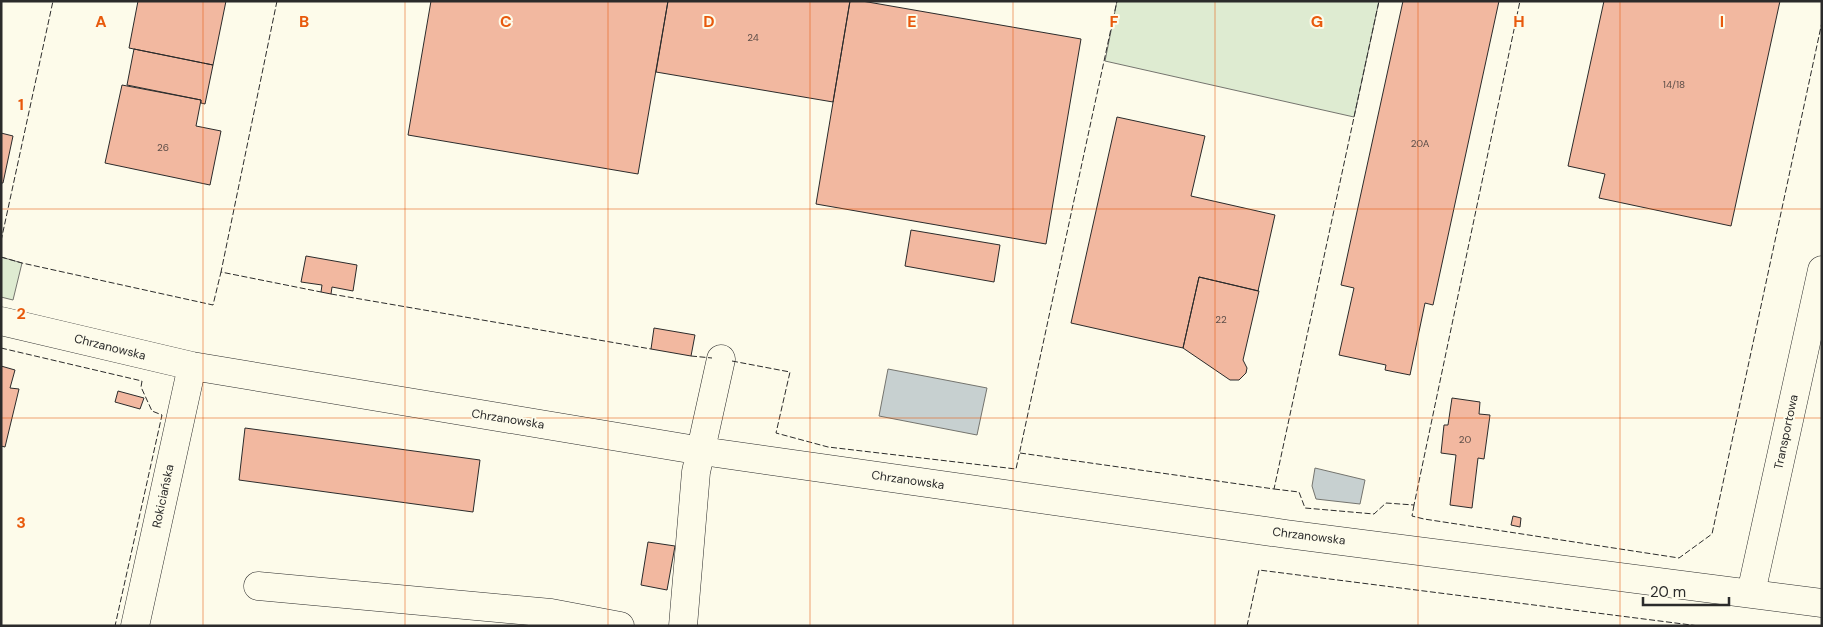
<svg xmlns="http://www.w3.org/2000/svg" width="1823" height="627" font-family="'DM Sans',sans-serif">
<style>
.green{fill:#deebd1;stroke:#74746e}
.water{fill:#c7d0d0;stroke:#74746e}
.building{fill:#f2b8a0;stroke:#2b2b2b}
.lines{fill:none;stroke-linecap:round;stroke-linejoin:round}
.minor-casing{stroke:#2b2b2b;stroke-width:29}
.minor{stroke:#fdfbea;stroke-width:28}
.fence{stroke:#2b2b2b;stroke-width:1;stroke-dasharray:6 2.5;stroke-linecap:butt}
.grid{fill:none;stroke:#e8590c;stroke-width:1;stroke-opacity:0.55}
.labels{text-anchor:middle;stroke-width:4;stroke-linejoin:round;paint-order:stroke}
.number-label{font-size:10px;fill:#5d4e48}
.street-label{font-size:12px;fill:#2b2b2b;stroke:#fdfbea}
.grid-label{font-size:16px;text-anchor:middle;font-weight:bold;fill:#e8590c;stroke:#fdfbea;stroke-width:4;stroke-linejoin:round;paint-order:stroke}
</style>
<rect width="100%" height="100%" fill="#fdfbea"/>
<path class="green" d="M 1117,1 L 1379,1 L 1354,117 L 1105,61 Z
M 1,257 L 22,263 L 13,300 L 1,297 Z"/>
<path class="water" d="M 888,369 L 987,388 L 977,435 L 879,416 Z
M 1315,468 L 1365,480 L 1360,504 L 1316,499 L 1312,486 Z"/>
<path class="building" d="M 138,1 L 226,1 L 213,65 L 129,48 Z
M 431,1 L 668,1 L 638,174 L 408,135 Z
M 668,1 L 850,1 L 833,102 L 656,72 Z
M 850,1 L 862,1 L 1081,39 L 1046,244 L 816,204 Z
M 1403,1 L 1499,1 L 1433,305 L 1425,303 L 1410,375 L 1385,370 L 1386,365 L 1339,355 L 1354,288 L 1341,285 Z
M 1604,1 L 1780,1 L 1731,226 L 1599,198 L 1605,174 L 1568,166 Z
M 134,49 L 213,65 L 205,104 L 201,103 L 201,100 L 127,85 Z
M 122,85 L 201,100 L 196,126 L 221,131 L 210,185 L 105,163 Z
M 1117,117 L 1205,136 L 1191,196 L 1275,215 L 1258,291 L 1199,277 L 1183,348 L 1071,323 Z
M 1,133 L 13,136 L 3,183 L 1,183 Z
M 911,230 L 1000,245 L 994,282 L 905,266 Z
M 306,256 L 357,265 L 353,291 L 332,287 L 331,294 L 321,292 L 322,285 L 301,282 Z
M 1199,277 L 1259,291 L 1243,360 L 1247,368 L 1246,373 L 1239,380 L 1230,380 L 1183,348 Z
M 654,328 L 695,335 L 691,356 L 651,349 Z
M 1,366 L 15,370 L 10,388 L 19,389 L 5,447 L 1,446 Z
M 118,391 L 144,398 L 140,409 L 115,402 Z
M 1452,398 L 1480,402 L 1479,414 L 1490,415 L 1484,459 L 1478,458 L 1472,508 L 1450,505 L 1456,455 L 1441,453 L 1444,425 L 1448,425 Z
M 245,428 L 480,460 L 473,512 L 239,480 Z
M 1513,516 L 1521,518 L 1520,527 L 1511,525 Z
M 648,542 L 675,546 L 667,590 L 641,585 Z"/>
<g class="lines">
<g class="minor-casing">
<path id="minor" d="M 1,321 L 192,366 L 702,451 L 1286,534 L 1822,603
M 258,586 L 551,613 L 620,626
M 1751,593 L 1822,270
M 135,626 L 192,366
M 683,626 L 696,472 L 721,359"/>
</g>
<use href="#minor" class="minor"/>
<path class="fence" d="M 277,1 L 221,272 L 321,292
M 1,241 L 53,1
M 1,257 L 22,263 L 213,305 L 221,272
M 331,294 L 651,349
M 1,348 L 142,381 L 141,387 L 152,411 L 162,415 L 115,626
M 691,356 L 712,358
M 732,361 L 790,372 L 776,433 L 828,447 L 1016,469 L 1117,1
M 1020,453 L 1274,489 L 1379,1
M 1274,489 L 1299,492 L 1305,508 L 1374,514 L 1386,503 L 1414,505 L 1520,1
M 1414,505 L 1412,516 L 1424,519 L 1679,558 L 1712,534 L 1822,22
M 1247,626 L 1259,570 L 1699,626"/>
</g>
<path class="grid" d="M 203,1 L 203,626M 405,1 L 405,626M 608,1 L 608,626M 810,1 L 810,626M 1013,1 L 1013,626M 1215,1 L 1215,626M 1418,1 L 1418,626M 1620,1 L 1620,626M 1,209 L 1822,209M 1,418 L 1822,418"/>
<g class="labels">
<g class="number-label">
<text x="753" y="41">24</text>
<text x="1674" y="88">14/18</text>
<text x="1420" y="147">20A</text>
<text x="163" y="151">26</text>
<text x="1221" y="323">22</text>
<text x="1465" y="443">20</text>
</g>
<g class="street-label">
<text transform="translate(110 347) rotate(14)" y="4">Chrzanowska</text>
<text transform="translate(508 419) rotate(9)" y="4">Chrzanowska</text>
<text transform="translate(1786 432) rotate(-78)" y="4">Transportowa</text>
<text transform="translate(908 480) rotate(8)" y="4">Chrzanowska</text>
<text transform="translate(163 496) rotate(-78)" y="4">Rokiciańska</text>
<text transform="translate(1309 536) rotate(7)" y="4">Chrzanowska</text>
</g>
</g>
<g class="grid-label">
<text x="101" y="27">A</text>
<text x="304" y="27">B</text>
<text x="506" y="27">C</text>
<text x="709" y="27">D</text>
<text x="912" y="27">E</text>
<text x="1114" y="27">F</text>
<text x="1317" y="27">G</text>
<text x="1519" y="27">H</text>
<text x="1722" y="27">I</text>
<text x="21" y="110">1</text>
<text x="21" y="319">2</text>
<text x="21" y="528">3</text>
</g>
<rect width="1823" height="627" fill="none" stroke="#2b2b2b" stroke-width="5"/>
<path d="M1643 597v8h86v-8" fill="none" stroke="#2b2b2b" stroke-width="2.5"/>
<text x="1650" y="597" font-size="15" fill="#2b2b2b" stroke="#fdfbea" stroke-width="4" paint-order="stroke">20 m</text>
</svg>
